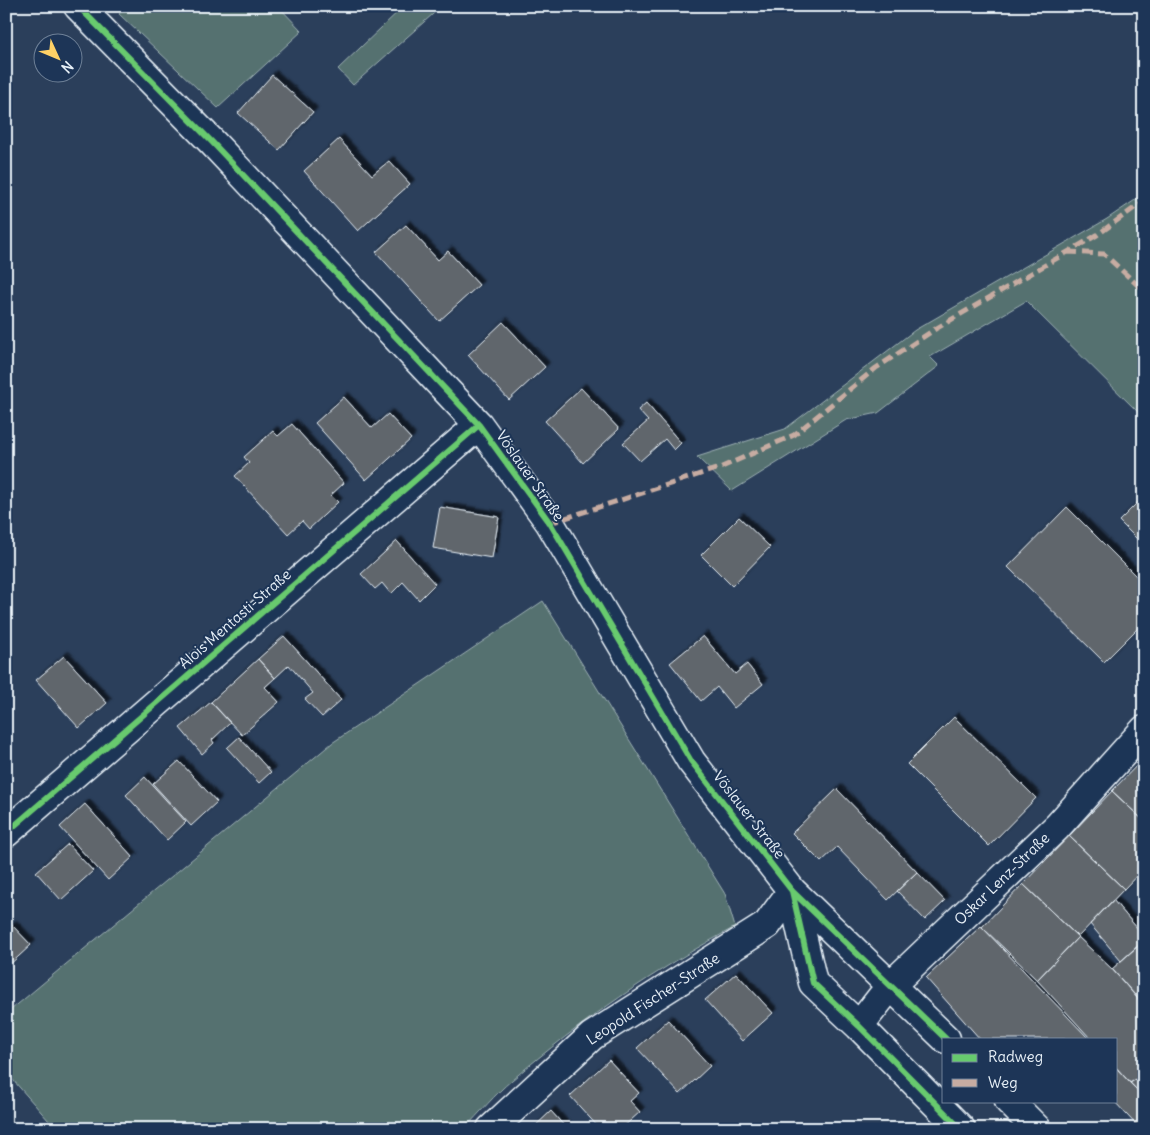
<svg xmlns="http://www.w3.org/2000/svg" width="1150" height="1135" font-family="Delius,sans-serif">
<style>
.green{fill:#54716f;stroke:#9eb1b4}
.building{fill:#61666c;stroke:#e8f1f8;filter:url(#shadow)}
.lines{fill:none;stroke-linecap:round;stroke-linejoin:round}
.street-casing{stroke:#e8f1f8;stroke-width:31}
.street{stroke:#1d3557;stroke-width:28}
.quiet{stroke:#c7aca2;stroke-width:5;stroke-dasharray:10 5;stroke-linecap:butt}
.cycleway-casing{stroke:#1d3557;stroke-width:9}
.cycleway{stroke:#67ca6e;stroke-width:6}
.labels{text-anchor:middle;stroke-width:4;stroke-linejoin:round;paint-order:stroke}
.street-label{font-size:15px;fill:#e8f1f8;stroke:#1d3557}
</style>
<defs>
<filter id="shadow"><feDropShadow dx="4.5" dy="-4.5" stdDeviation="1" flood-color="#0009"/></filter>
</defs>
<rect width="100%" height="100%" fill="#2b3f5b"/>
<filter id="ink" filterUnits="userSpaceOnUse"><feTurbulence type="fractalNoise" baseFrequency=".02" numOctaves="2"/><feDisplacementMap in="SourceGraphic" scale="10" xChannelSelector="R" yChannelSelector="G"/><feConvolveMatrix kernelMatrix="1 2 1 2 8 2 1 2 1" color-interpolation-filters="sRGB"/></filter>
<g filter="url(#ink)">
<path class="green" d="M 126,6 L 278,6 L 302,31 L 218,108 L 119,14 Z
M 404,6 L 442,6 L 353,85 L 338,69 Z
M 1144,194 L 1144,418 L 1026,301 L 930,357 L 939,366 L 878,413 L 846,420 L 732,491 L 697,457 L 785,429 L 915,330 L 1107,219 Z
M 543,601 L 725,894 L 735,927 C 655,970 581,1021 512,1080 C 495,1094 480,1113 464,1129 L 56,1129 L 6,1072 L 6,1014 L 332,743 Z"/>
<path class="building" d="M 272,75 L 313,112 L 279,150 L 238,113 Z
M 339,139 L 372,175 L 389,161 L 410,184 L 358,231 L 304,171 Z
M 406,225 L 438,260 L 448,251 L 479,285 L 439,321 L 376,252 Z
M 503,322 L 545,367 L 509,400 L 468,355 Z
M 581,388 L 619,429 L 583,463 L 545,421 Z
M 344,397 L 372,428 L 388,414 L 411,439 L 366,480 L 315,423 Z
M 646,403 L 681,443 L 674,450 L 665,439 L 640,461 L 623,443 L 648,421 L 638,410 Z
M 292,424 L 344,483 L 331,495 L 338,502 L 309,529 L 302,521 L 288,534 L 235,476 L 249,463 L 244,457 L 273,431 L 278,436 Z
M 1144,496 L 1144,546 L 1119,521 Z
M 440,507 L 499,517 L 492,558 L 433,548 Z
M 1067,507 L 1144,584 L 1144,622 L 1104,662 L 1008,567 Z
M 739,517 L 770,547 L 732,586 L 701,555 Z
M 397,541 L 435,584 L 419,600 L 403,582 L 391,594 L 382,583 L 375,589 L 361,574 Z
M 284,636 L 341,700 L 322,717 L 305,699 L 313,693 L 289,665 L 275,678 L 258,659 Z
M 703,636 L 735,674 L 747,664 L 763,684 L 734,708 L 717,687 L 701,701 L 670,663 Z
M 64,656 L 107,703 L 79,728 L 36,680 Z
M 258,659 L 275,678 L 265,687 L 279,702 L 242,735 L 211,702 Z
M 211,702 L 230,723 L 212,740 L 214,743 L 202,754 L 180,728 Z
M 954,717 L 1036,798 L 989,846 L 907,764 Z
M 239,737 L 271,772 L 259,783 L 227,748 Z
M 1144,758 L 1144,821 L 1112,791 Z
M 179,761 L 217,802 L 191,826 L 153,784 Z
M 145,777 L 186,822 L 167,840 L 126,795 Z
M 837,789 L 917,872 L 888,900 L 837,847 L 821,862 L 792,833 Z
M 1112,791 L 1144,821 L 1144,868 L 1124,889 L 1069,836 Z
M 85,804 L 133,857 L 108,880 L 60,827 Z
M 1069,836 L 1124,889 L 1078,937 L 1023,884 Z
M 68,844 L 93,871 L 61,900 L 36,872 Z
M 917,872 L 945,901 L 925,920 L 897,891 Z
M 1023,884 L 1078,937 L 1037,980 L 982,927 Z
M 1113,900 L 1144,936 L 1144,940 L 1121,961 L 1090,924 Z
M 12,925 L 31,945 L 6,968 L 6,930 Z
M 981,926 L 1089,1039 L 980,1039 L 926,978 Z
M 1078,937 L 1112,969 L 1144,1006 L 1144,1074 L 1130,1083 L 1116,1067 L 1116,1039 L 1091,1039 L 1037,980 Z
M 1144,941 L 1144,987 L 1135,995 L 1112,969 Z
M 736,973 L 773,1013 L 742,1041 L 705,1000 Z
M 1144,987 L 1144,1006 L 1135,995 Z
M 668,1020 L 710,1066 L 680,1094 L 637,1048 Z
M 609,1060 L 639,1093 L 630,1101 L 640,1112 L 621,1129 L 600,1129 L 570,1096 Z
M 1116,1068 L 1144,1097 L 1144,1129 L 1140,1129 L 1114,1101 L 1116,1101 Z
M 1144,1074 L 1144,1097 L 1130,1083 Z
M 551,1111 L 567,1129 L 532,1129 Z"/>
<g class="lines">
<g class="street-casing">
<path id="street" d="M 78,6 L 212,142 L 479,425 L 550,523 L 691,761 L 792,891 L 946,1039
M 6,833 L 479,425
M 792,891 L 813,983 L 859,1026 L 961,1129
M 859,1026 L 891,985 L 1057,827 L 1144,730
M 1009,1101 L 1037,1129
M 491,1129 L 592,1036 L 767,925 L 792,891"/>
</g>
<use href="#street" class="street"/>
<path class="quiet" d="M 1068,252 L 1104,254 L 1144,291
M 550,523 L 722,467 L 794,435 L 876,368 L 937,328 L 1097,235 L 1144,201"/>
<g class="cycleway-casing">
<path id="cycleway" d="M 78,6 L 212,142 L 479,425 L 550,523 L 691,761 L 792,891 L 946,1039
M 6,833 L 479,425
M 792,891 L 813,983 L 859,1026 L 961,1129"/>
</g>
<use href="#cycleway" class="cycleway"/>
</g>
</g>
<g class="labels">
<g class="street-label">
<text transform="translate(530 476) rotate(55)" y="5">Vöslauer Straße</text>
<text transform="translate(235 619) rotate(-41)" y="5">Alois Mentasti-Straße</text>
<text transform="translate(749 815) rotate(52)" y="5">Vöslauer Straße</text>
<text transform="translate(1002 879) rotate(-44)" y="5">Oskar Lenz-Straße</text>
<text transform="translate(653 999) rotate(-33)" y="5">Leopold Fischer-Straße</text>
</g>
</g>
<rect width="1150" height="1135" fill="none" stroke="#1d3557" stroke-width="25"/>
<rect x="12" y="12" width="1125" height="1110" fill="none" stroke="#e8f1f8" stroke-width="2" filter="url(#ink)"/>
<rect x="942" y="1038" width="175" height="65" fill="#1d3557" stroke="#6e8097"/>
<rect x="952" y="1054" width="25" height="8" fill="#67ca6e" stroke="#6e8097"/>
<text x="988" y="1062" font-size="15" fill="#e8f1f8">Radweg</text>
<rect x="952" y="1079" width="25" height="8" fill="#c7aca2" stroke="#6e8097"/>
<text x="988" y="1088" font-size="15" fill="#e8f1f8">Weg</text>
<g transform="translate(58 58) rotate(134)"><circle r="24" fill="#1d3557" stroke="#6e8097"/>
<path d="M0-4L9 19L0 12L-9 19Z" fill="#ffd166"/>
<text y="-8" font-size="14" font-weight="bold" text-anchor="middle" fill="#e8f1f8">N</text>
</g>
</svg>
